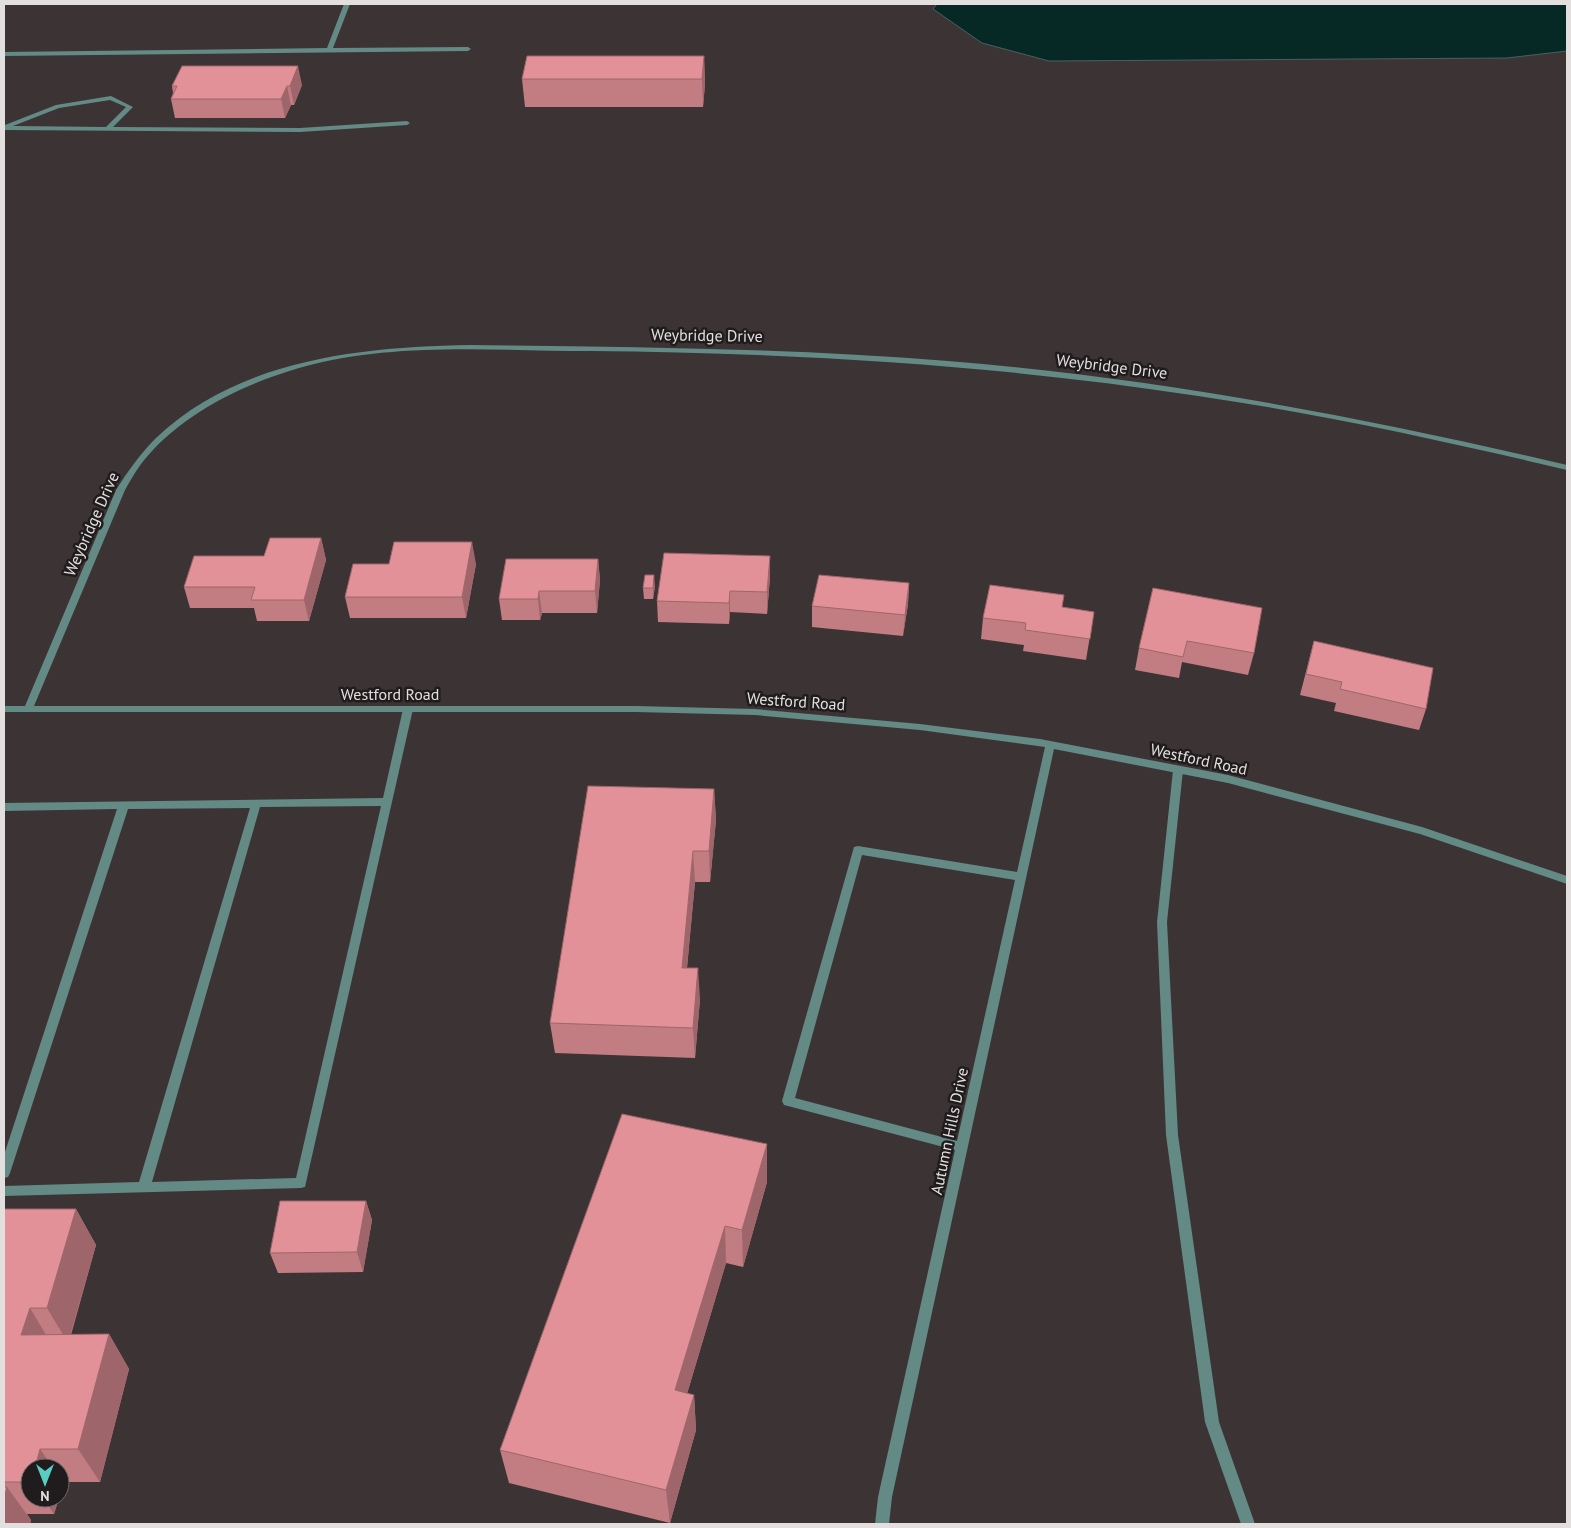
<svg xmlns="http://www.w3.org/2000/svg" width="1571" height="1528" font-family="'PT Sans',sans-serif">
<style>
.water{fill:#072926;stroke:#49605e}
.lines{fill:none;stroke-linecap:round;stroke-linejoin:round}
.service{fill:#638a85;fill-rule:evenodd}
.minor{fill:#638a85;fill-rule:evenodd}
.wall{fill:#c27d83}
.shaded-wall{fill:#9e666a}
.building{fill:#e29198;stroke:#9e666a}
.labels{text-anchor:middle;stroke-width:5;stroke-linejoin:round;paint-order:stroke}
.street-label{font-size:16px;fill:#e4dfdf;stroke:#201c1d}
</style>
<rect width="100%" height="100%" fill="#3c3434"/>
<path class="water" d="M 937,4 L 1567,4 L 1567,51 L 1507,58 L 1049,61 L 982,43 L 933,9 Z"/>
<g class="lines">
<path class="service" d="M 344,4 L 350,4 L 333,48 L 468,47 L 471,49 L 468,51 L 4,56 L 4,52 L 327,48 Z
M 111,96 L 133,107 L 113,127 L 300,128 L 407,121 L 410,123 L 407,125 L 300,132 L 4,130 L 5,125 L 56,105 ZM 110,100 L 126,107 L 106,127 L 13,126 L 59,108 Z
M 408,706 L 413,709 L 305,1187 L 301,1188 L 4,1196 L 4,1186 L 139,1182 L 250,808 L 128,809 L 10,1173 L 8,1177 L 4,1178 L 4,1155 L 117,809 L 4,811 L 4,803 L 383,798 L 403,709 ZM 381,806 L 296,1178 L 152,1182 L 260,807 Z
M 1178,766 L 1183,770 L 1167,922 L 1178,1135 L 1219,1422 L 1255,1524 L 1241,1524 L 1205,1422 L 1166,1135 L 1157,922 L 1173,770 Z"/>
<path class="minor" d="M 470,345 C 630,347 789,348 948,361 C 1157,378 1363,417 1567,465 L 1567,470 C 1445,441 1322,414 1198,396 C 997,365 795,353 591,351 C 495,351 393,341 299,368 C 241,385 179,415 141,464 C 135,472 130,481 125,490 L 34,706 L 636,706 L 755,709 L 920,724 L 1040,739 L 1228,775 L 1422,827 L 1567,876 L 1567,884 L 1420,834 L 1228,783 L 1054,749 L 892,1497 L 889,1524 L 875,1524 L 878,1497 L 955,1150 L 788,1106 L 784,1105 L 782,1101 L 854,847 L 858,846 L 1017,872 L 1045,747 L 920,730 L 755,715 L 636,712 L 4,712 L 4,706 L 25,706 L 116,490 C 128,471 140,454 156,438 C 239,359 361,347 470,345 ZM 862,855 L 1015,880 L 957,1141 L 795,1098 Z"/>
</g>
<path class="wall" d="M 100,4 L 126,4 L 102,5 Z
M 232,4 L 280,4 L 279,5 L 232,5 Z
M 704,56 L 705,84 L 703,107 L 525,107 L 522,79 Z
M 302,85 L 294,105 L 291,105 L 285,118 L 175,118 L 171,99 L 173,93 L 172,86 Z
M 321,538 L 326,560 L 309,621 L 257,621 L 254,608 L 190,608 L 184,587 L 264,556 Z
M 598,559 L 600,580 L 597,613 L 542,613 L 540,620 L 502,620 L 499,599 Z
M 476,564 L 466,618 L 350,618 L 345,597 Z
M 770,577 L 767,614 L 730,612 L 729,624 L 658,622 L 657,601 Z
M 909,583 L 908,604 L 903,636 L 812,627 L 812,606 Z
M 655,586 L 653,599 L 644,599 L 643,588 Z
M 1153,588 L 1254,653 L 1248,675 L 1182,662 L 1179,678 L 1135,670 L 1139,648 Z
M 1062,607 L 1094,612 L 1086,660 L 1023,651 L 1024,645 L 981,639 L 983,618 Z
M 1314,641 L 1426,709 L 1419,730 L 1334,711 L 1336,703 L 1300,695 Z
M 714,789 L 716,820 L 710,882 L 695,882 L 687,968 L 700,999 L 695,1058 L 555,1053 L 550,1023 Z
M 767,1144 L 767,1182 L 743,1267 L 726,1263 L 687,1394 L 694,1395 L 696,1430 L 670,1523 L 509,1483 L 500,1450 Z
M 366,1201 L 372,1220 L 363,1272 L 278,1273 L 270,1253 Z
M 4,1209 L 76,1209 L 96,1245 L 71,1335 L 109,1334 L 129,1369 L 100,1482 L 63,1482 L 60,1493 L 60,1468 L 30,1468 L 30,1498 L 59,1498 L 54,1514 L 27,1514 L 31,1520 L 30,1524 L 4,1524 Z"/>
<path class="shaded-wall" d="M 704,56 L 705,84 L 703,107 L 702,79 Z
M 298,66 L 302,85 L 294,105 L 290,86 Z
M 287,86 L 291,105 L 285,118 L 281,99 Z
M 321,538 L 326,560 L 309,621 L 304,600 Z
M 472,542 L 476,564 L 466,618 L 462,597 Z
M 770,556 L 770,577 L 767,614 L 767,592 Z
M 598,559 L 600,580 L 597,613 L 595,591 Z
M 654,575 L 655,586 L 653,599 L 653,588 Z
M 909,583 L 908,604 L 903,636 L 905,615 Z
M 539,591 L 542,613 L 540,620 L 538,599 Z
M 730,591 L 730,612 L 729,624 L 729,603 Z
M 714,789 L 716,820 L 710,882 L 709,851 Z
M 693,851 L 695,882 L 684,999 L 682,968 Z
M 698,968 L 700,999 L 695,1058 L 693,1028 Z
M 767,1144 L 767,1182 L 743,1267 L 742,1230 Z
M 366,1201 L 372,1220 L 363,1272 L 357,1252 Z
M 76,1209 L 96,1245 L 68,1343 L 47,1308 Z
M 725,1226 L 726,1263 L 678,1424 L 675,1390 Z
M 30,1308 L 51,1343 L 21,1335 Z
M 109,1334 L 129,1369 L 100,1482 L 78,1449 Z
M 694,1395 L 696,1430 L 670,1523 L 666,1490 Z
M 40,1449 L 53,1468 L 35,1468 Z
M 60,1478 L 63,1482 L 60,1493 Z
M 7,1487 L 31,1520 L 30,1524 L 4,1524 L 4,1498 Z
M 43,1498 L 59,1498 L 54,1514 Z"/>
<path class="building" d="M 527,56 L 704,56 L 702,79 L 522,79 Z
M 182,66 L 298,66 L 290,86 L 287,86 L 281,99 L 171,99 L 177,86 L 172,86 Z
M 270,538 L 321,538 L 304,600 L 251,600 L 255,587 L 184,587 L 194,556 L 264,556 Z
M 394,542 L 472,542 L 462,597 L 345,597 L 353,564 L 389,564 Z
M 664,553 L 770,556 L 767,592 L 730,591 L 729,603 L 657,601 Z
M 506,559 L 598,559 L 595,591 L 539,591 L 538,599 L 499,599 Z
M 645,575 L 654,575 L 653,588 L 643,588 Z
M 819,575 L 909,583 L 905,615 L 812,606 Z
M 990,585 L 1064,595 L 1062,607 L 1094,612 L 1090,639 L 1025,630 L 1026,623 L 983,618 Z
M 1153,588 L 1262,608 L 1254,653 L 1187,641 L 1183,657 L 1139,648 Z
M 1314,641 L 1433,668 L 1426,709 L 1340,689 L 1342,682 L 1306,674 Z
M 588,786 L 714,789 L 709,851 L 693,851 L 682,968 L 698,968 L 693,1028 L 550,1023 Z
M 622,1114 L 767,1144 L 742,1230 L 725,1226 L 675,1390 L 694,1395 L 666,1490 L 500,1450 Z
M 280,1201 L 366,1201 L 357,1252 L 270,1253 Z
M 4,1209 L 76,1209 L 47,1308 L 30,1308 L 21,1335 L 109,1334 L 78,1449 L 40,1449 L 35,1468 L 30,1468 L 30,1482 L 4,1482 Z
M 4,1487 L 7,1487 L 4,1498 Z"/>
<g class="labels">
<g class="street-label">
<text transform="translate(707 335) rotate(1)" y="6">Weybridge Drive</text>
<text transform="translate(1112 366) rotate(7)" y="6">Weybridge Drive</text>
<text transform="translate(91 524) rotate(-66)" y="6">Weybridge Drive</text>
<text x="390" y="700">Westford Road</text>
<text transform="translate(796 701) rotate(4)" y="6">Westford Road</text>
<text transform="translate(1199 759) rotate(12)" y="6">Westford Road</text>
<text transform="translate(949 1131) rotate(-78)" y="6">Autumn Hills Drive</text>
</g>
</g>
<rect width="1571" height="1528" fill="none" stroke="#e4dfdf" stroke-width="10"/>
<g transform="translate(45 1483) rotate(180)"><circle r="24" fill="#201c1d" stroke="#6e6a6b"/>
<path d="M0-4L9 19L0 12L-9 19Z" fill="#57cec1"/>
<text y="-8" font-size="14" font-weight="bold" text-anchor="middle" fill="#e4dfdf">N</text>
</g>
</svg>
